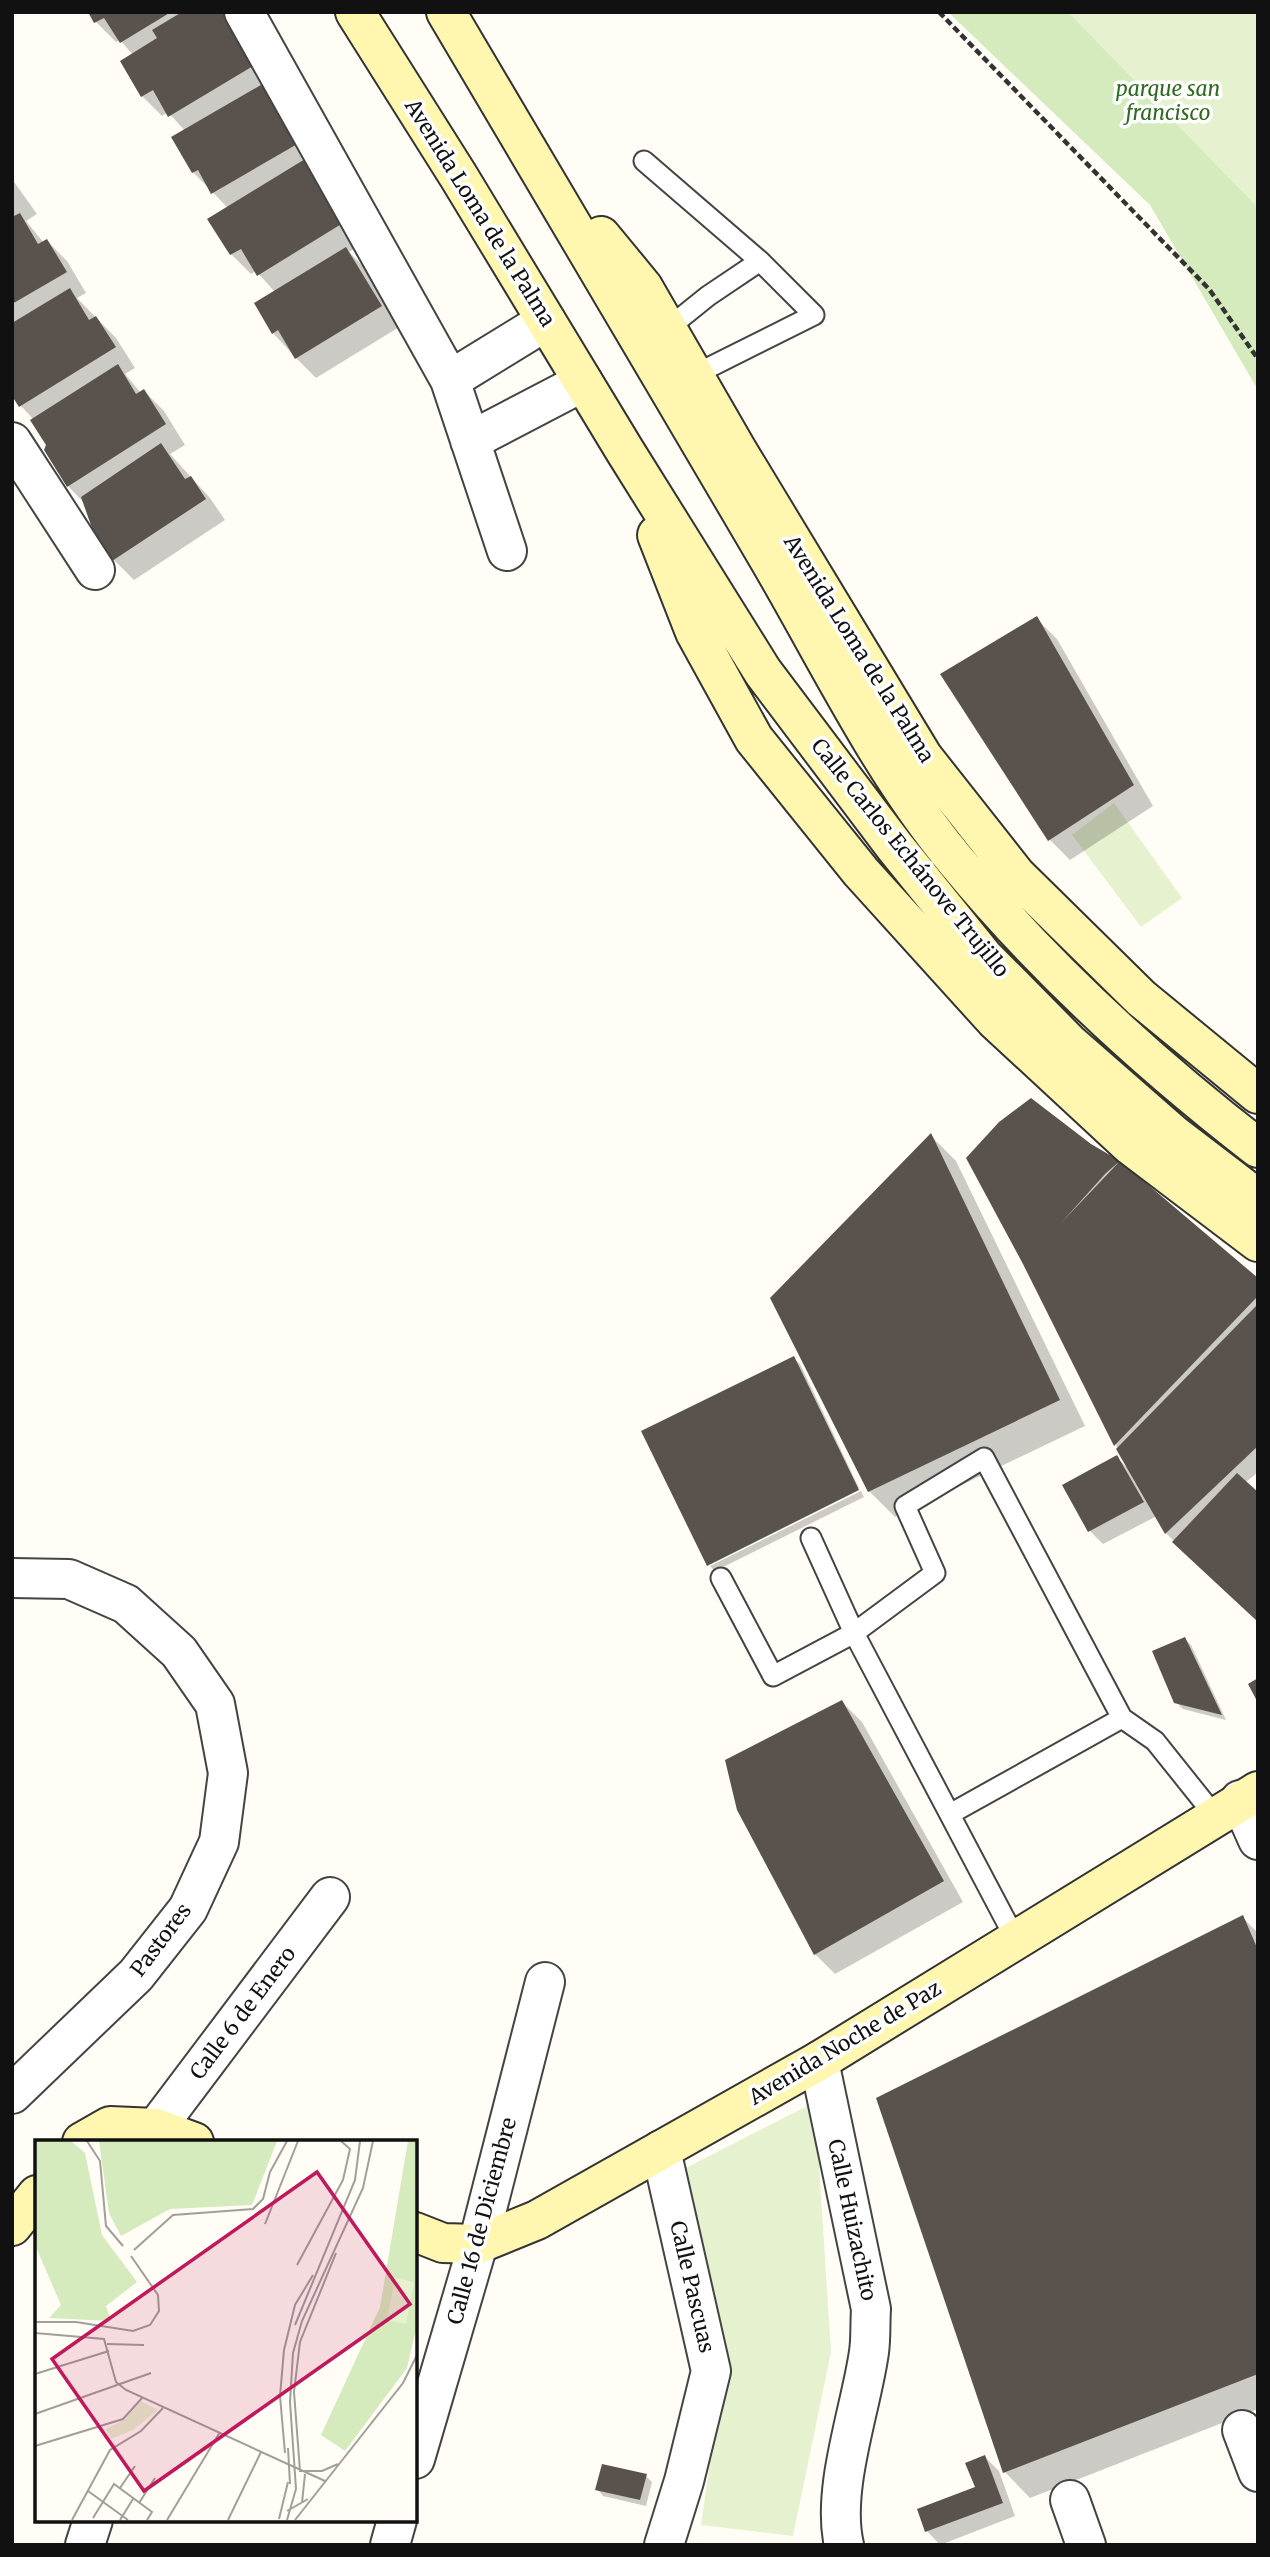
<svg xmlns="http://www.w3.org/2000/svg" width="1270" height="2557" font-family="Merriweather,serif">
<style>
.green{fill:#d5ebbd}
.pitch{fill:#e6f2cf}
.shadow{fill:#0003}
.building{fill:#5a524d;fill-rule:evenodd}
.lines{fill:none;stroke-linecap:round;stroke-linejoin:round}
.lane-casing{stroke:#444;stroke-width:23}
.street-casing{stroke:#444;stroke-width:42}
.secondary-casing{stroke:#333;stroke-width:42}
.path{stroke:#333;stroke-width:4.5;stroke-dasharray:7 3.5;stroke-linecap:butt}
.lane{stroke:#fff;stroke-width:19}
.street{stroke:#fff;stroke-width:38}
.secondary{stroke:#fff6b0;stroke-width:38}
.labels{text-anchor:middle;stroke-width:7;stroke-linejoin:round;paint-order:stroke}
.park-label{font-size:21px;font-style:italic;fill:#2f6b1f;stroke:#fff}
.street-label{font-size:21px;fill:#111;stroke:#fff}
.inset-road{fill:none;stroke:#a09f9a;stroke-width:2}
.view{fill:#c2185b;fill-opacity:0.15;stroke:#c2185b;stroke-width:3.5}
.inset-edge{fill:none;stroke:#111;stroke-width:3.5}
</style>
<rect width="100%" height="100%" fill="#fffdf5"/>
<path class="green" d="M 948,12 L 1258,12 L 1258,390 L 1150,205 Z"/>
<path class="pitch" d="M 1068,12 L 1258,12 L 1258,208 Z
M 1114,803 L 1182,898 L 1141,927 L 1072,835 Z
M 815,2102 L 831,2352 L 793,2536 L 701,2525 L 724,2365 L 676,2173 Z"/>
<path class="shadow" d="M 90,12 L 230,12 L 362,244 L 349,252 L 366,269 L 401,326 L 316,378 L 296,358 L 273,333 L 256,303 L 275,292 L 256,271 L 251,274 L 231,254 L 228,208 L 193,172 L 185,131 L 168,112 L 162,116 L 142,96 L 133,55 L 120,40 L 116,42 L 96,22 Z
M 12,179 L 37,214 L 26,221 L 44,243 L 47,241 L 67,261 L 86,293 L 77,298 L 116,338 L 135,368 L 125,374 L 141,393 L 144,391 L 164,411 L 185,445 L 170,454 L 210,498 L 225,520 L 134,580 L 114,560 L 94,530 L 85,504 L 68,486 L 34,420 L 21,406 L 12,392 Z
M 1037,619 L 1057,639 L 1153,806 L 1070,860 L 1050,840 Z
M 931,1136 L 956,1161 L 1085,1426 L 895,1517 L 869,1491 Z
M 1090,1146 L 1119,1162 L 1258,1281 L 1258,1472 L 1175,1542 L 1166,1533 L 1157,1516 L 1103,1544 L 1090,1531 L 1117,1457 L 1128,1469 L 1025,1263 Z
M 793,1358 L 800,1364 L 859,1488 L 709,1563 Z
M 861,1491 L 864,1497 L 715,1571 L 710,1566 Z
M 1185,1639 L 1191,1645 L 1226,1720 L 1183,1709 L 1176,1702 Z
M 842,1702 L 862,1722 L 963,1902 L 835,1974 L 815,1954 L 739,1809 Z
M 1242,1917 L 1258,1933 L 1258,2409 L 1030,2498 L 1005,2472 Z
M 985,2457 L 999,2471 L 1015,2516 L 940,2545 L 927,2531 L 977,2488 Z
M 646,2476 L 652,2482 L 646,2506 L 603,2496 L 597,2489 Z"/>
<path class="building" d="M 88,12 L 171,12 L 120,43 L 104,18 L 94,23 Z
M 182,12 L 228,12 L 258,63 L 168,117 L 153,90 L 141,97 L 120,61 L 157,38 L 152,30 Z
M 273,78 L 306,139 L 211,194 L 198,170 L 192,173 L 171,137 Z
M 310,156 L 343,223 L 257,276 L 241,249 L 230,255 L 207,219 Z
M 20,213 L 38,244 L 47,239 L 67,272 L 12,304 L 12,217 Z
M 346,247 L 382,306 L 295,359 L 278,330 L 272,334 L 254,303 Z
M 70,288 L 89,320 L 96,316 L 116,347 L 19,407 L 12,396 L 12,323 Z
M 118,364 L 136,394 L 144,389 L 166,424 L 67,487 L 44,450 L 46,445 L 30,420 Z
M 161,443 L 185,479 L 191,476 L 206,499 L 112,561 L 93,531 L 81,497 Z
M 1037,616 L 1134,785 L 1048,841 L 940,674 Z
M 1031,1098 L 1091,1144 L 1120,1161 L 1258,1278 L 1258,1296 L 1114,1446 L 1023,1264 L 966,1158 L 999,1122 ZM 1120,1161 L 1061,1223 L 1106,1173 Z
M 931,1133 L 1060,1400 L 868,1492 L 770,1298 Z
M 1258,1304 L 1258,1446 L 1165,1534 L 1116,1449 Z
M 794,1356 L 859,1490 L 707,1566 L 641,1431 Z
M 1117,1455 L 1144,1502 L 1088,1532 L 1062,1485 Z
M 1237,1473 L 1258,1492 L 1258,1622 L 1172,1542 Z
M 1185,1637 L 1222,1715 L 1174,1703 L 1152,1651 Z
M 1258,1678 L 1258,1703 L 1248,1684 Z
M 842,1700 L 944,1881 L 814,1955 L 737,1810 L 725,1760 Z
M 1243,1915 L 1258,1950 L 1258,2374 L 1003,2473 L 876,2098 Z
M 985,2455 L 1003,2503 L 925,2532 L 917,2509 L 975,2487 L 965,2463 Z
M 602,2464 L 647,2474 L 640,2500 L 595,2490 Z"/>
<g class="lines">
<g class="lane-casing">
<path id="lane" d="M 644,161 L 760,261 L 708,296 L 667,329
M 694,375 L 814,315 L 760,261
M 721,1578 L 773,1676 L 854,1633 L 811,1538
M 950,1814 L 1122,1718
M 1016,1940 L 854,1633 L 935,1573 L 905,1506 L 984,1458 L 1122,1718 L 1155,1741 L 1215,1816"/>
</g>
<g class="street-casing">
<path id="street" d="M 244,12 L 450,380 L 507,551
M 450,380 L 546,321
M 470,441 L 583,382
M 12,442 L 95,570
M 12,1578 L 69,1579 L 126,1604 L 179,1652 L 215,1704 L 228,1773 L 219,1842 L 188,1909 L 136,1975 L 12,2094
M 1240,1800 L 1258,1840
M 819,2061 L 871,2309 C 870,2323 871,2338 869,2352 C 861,2409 831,2489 844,2545
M 156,2128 L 330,1897
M 661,2150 L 711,2371 L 684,2481 L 664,2545
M 1242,2430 L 1258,2472
M 415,2459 L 478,2244 L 545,1982
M 1070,2500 L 1086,2545
M 85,2545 L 93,2520
M 390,2545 L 397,2520"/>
</g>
<g class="secondary-casing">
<path id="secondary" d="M 355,12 L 459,177 L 625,451 L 763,672 L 895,847 L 983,956 L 1069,1043 L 1173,1134 L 1258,1199
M 446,12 C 555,194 662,378 770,561 C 829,662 880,770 956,861 C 1045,969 1147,1062 1258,1148
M 601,236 L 643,287 L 737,450 L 923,757 L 1016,875 L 1141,998 L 1258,1094
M 657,535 L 695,632 L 754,739 L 861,872 L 995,1020 L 1130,1145 L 1258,1242
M 82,2142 L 110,2126 L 156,2128 L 194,2142
M 12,2226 L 37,2195
M 415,2232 L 443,2243 L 478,2244 L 537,2220 L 819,2061 L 1258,1791"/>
</g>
<path class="path" d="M 939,12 L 1209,289 L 1258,359"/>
<use href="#lane" class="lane"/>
<use href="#street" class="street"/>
<use href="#secondary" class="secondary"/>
</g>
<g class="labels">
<g class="park-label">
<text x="1168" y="96">parque san<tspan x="1168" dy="24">francisco</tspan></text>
</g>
<g class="street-label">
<text transform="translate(480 213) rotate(58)" y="7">Avenida Loma de la Palma</text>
<text transform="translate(859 649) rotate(58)" y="7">Avenida Loma de la Palma</text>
<text transform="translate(910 858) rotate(51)" y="7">Calle Carlos Echánove Trujillo</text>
<text transform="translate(161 1940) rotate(-53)" y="7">Pastores</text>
<text transform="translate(243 2013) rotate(-53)" y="7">Calle 6 de Enero</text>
<text transform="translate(845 2043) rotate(-31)" y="7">Avenida Noche de Paz</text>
<text transform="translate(852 2220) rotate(78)" y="7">Calle Huizachito</text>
<text transform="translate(482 2221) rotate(-75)" y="7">Calle 16 de Diciembre</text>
<text transform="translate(692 2287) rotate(77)" y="7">Calle Pascuas</text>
</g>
</g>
<g transform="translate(35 2140)">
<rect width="382" height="382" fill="#fffdf5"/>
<path d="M 0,1 L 36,1 L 50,13 L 67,95 L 102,142 L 71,166 L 76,181 L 14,178 L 26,165 L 0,105 ZM 64,1 L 242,1 L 217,65 L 135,69 L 86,96 L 74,73 ZM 373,1 L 381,1 L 382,185 L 372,228 L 310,311 L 286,295 L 345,167 Z" fill="#d5ebbd"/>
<path d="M 360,138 L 379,142 L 371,184 L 352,180 ZM 106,261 L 123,270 L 98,290 L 76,299 L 71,289 L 89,280 Z" fill="#e6f2cf"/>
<path class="inset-road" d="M 52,1 L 65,21 L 71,86 L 88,106M 230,84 L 263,1M 99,110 L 138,75 L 218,69 L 228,59 L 235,32 L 252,1M 301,113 L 265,202 L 259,252 L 265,331 L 287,331 L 303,324M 262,125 L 308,40 L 315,9 L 306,1M 0,182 L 41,182 L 98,191 L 115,185 L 124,171 L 123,155 L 96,116M 260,185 L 320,40 L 325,1M 0,193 L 69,199 L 81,242 L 91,250 L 290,341M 72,204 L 109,205M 0,234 L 74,211M 0,274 L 116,233M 0,306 L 88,279 L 107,258M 253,308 L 255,344M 250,313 L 245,256 L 249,210 L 260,165 L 278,135M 85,348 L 100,326M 53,351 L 93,380M 104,363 L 120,338M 267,363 L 270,334M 252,371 L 273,359M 58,378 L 79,344 L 117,372 L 112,380M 244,379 L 253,342M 37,380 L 75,310 L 106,291 L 128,268M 85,380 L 98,359M 132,380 L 185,292M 193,380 L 226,312M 252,380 L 261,349 L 255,262 L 258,213 L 267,181 L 328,48 L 338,1M 260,380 L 368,243 L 382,215"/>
<path class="view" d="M 282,32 L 375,164 L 109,351 L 17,219 Z"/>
<rect width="382" height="382" class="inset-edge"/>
</g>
<rect width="1270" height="2557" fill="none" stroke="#111111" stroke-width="28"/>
</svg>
